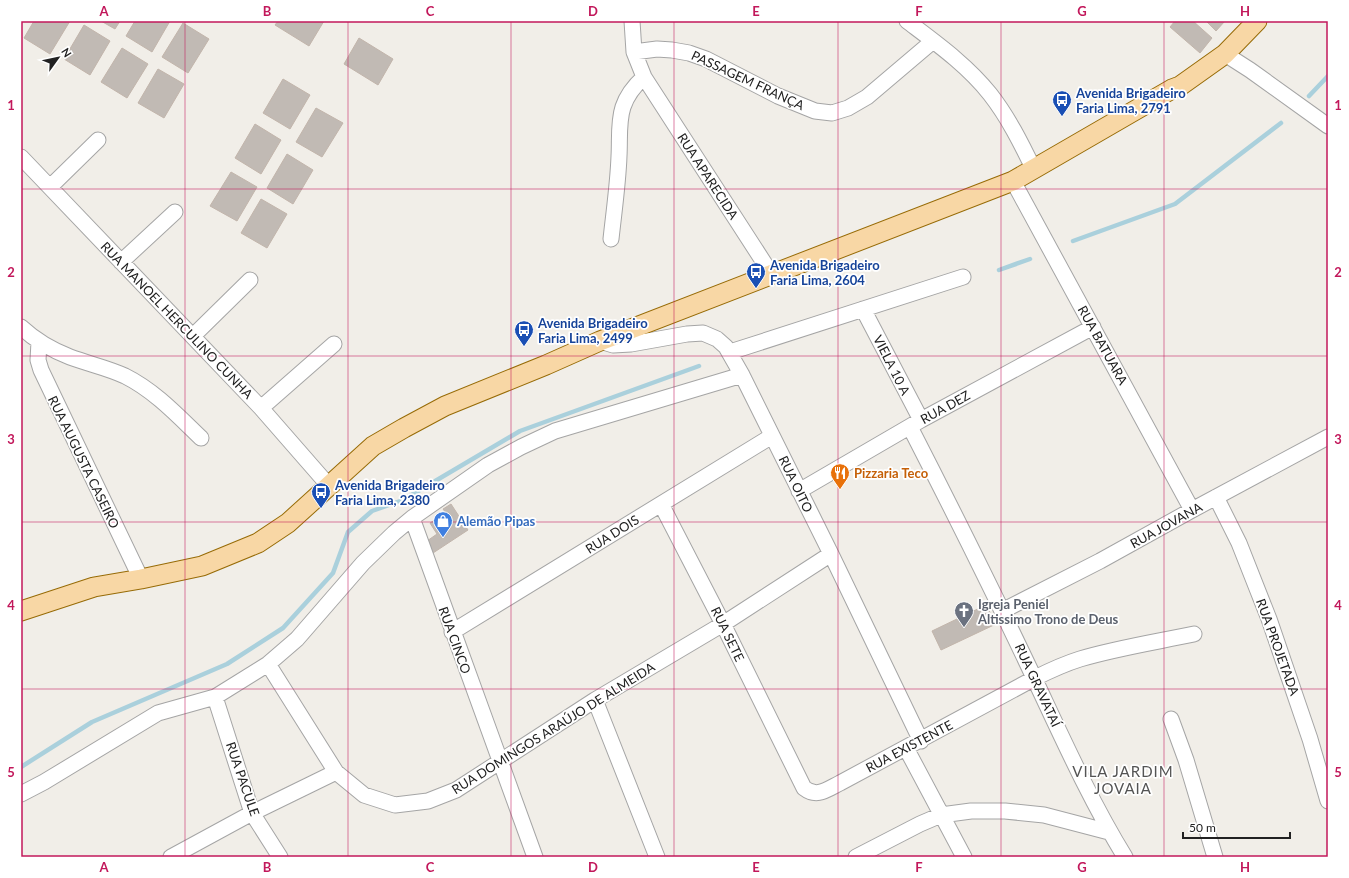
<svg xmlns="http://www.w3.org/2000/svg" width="1349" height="878" font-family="Lato,sans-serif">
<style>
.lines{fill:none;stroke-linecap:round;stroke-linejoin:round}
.stream{stroke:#aad0dc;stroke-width:4.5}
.building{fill:#c1bab4;stroke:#c2b5ab}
.minor-casing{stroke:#a5a5a5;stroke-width:17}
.major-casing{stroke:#976b06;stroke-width:21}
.minor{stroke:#fff;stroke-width:15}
.major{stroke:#f8d7a5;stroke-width:19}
.grid{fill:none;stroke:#c2185b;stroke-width:1;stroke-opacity:0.55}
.labels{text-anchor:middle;stroke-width:3.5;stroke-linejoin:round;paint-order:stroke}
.street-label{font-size:13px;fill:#212121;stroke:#fff}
.transit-label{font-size:13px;font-weight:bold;fill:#164399;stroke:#fff;text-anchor:start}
.food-label{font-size:13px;font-weight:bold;fill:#c56008;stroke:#fff;text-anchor:start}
.shop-label{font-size:13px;font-weight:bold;fill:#366cbe;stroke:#fff;text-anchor:start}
.worship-label{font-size:13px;font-weight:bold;fill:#5b616d;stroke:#fff;text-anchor:start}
.quarter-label{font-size:15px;letter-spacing:1px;fill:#545454;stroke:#fff}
.neatline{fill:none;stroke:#c2185b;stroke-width:1.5}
.grid-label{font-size:13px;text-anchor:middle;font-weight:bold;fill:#c2185b}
</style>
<rect width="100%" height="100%" fill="#f1eee8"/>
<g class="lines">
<path class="stream" d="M 1309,96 L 1328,76
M 1073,241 L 1175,204 L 1281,123
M 999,270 L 1030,259
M 21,767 L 92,722 L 227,664 L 283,628 L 333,573 L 348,532 L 372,511 L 403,500 L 520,431 L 699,366"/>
</g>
<path class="building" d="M 34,21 L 70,21 L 50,54 L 24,38 Z
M 101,21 L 120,21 L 115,29 Z
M 135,21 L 170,21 L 152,52 L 126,36 Z
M 278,21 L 324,21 L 309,46 L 275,25 Z
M 1175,21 L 1193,21 L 1212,38 L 1200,53 L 1170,27 Z
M 1206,21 L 1225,21 L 1216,31 Z
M 183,23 L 209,39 L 188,73 L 162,57 Z
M 84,25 L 110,41 L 90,75 L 64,59 Z
M 359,38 L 393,59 L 378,85 L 344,64 Z
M 122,48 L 148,64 L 127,98 L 101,82 Z
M 158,69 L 184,84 L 164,118 L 138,103 Z
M 283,79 L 310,95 L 290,129 L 263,113 Z
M 316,108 L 343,123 L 322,157 L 296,142 Z
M 255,124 L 281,140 L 261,174 L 235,158 Z
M 287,154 L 313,170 L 293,204 L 267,188 Z
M 231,172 L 257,187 L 237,221 L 210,206 Z
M 261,199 L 287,214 L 267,248 L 241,233 Z
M 451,504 L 468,530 L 433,553 L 427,541 L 437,534 L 430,523 L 446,513 L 443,509 Z
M 986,605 L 996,624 L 941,650 L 932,631 Z"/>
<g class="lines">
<g class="minor-casing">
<path id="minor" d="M 907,21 C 936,43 967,65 990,94 C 1008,117 1021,143 1034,170
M 634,52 L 657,49 L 672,50 L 689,53 L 706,59 L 778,96 L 815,111 L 832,113 L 848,108 L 867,97 L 933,41
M 1225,54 L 1250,70 L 1328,126
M 644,77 L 772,275
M 21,157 L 261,408 L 330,487
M 1013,181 L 1192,510
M 50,187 L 98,140
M 611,239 C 614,211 618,184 619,156 C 620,140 618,122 623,107 C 627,95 634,86 644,77 L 634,52 L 632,21
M 121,262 L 175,212
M 863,309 L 921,420
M 21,327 C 35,340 52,350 70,357 C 89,364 108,368 125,376 C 155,391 178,416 201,438
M 193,336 L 250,280
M 600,341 L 613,345 L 631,344 L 687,334 L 703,333 L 717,339 L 726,347 L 742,375 L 831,554 L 921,741
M 39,342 L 38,360 L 41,370 L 141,579
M 730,352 L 963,277
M 261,408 L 334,344
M 910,427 C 950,505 989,583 1027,663 C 1058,728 1087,795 1125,857
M 799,491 L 921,420 L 1093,327
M 1216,497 L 1239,543 L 1269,619 L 1310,739 L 1328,801
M 661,504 L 723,624 L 804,788 C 817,798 826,790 840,783 L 1035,678 C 1049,671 1064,664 1080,659 C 1117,648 1156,642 1194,634
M 412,518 L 535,857
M 1002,611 L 1100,561 L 1192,510 L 1328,437
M 452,632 L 772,436
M 268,664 L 336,772 L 364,795 L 395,805 L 428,801 L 456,790 L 595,700 L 723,624 L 831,554
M 215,697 L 252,813 L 280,857
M 595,700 L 657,857
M 1171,719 L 1186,760 L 1215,857
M 906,748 L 964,857
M 21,794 L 44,782 L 158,713 L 215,697 L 268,664 L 297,639 L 363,563 L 394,533 L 412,518 L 488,465 L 521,447 L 555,431 L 742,375
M 171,857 L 252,813 L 336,772
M 856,857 L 920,824 L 941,815 L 971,811 L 1005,811 L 1044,815 L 1109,832"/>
</g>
<g class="major-casing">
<path id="major" d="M 21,611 L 94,587 L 141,579 L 202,566 L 258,543 L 288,523 L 373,446 L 404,428 L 445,406 L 546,365 L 600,341 L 1013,181 L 1172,89 L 1180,86 L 1225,54 L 1257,21"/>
</g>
<use href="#minor" class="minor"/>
<use href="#major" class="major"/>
</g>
<path class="grid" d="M 185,21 L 185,857M 348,21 L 348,857M 511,21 L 511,857M 674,21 L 674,857M 838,21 L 838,857M 1001,21 L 1001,857M 1164,21 L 1164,857M 21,189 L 1328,189M 21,356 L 1328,356M 21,522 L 1328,522M 21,689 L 1328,689"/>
<defs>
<g id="bus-pin" transform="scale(1)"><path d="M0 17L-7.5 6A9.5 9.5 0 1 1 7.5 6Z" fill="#1a4fb4" stroke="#fff"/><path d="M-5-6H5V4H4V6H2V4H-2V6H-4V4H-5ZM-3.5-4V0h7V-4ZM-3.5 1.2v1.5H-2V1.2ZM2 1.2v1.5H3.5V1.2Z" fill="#fff"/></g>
<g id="restaurant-pin" transform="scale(1)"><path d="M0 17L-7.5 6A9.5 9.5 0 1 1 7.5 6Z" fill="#e8710a" stroke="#fff"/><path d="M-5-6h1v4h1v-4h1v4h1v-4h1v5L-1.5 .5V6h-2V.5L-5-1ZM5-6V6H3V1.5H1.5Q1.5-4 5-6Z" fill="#fff"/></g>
<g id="shop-pin" transform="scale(1)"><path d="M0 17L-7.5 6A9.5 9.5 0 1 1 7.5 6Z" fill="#3f7fe0" stroke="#fff"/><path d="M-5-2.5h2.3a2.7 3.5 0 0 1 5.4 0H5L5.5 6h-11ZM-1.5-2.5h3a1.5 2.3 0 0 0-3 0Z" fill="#fff"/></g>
<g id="church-pin" transform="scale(1)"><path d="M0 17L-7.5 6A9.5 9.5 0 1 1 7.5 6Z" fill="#6b7280" stroke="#fff"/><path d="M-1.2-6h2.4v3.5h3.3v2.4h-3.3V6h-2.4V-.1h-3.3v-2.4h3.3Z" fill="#fff"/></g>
</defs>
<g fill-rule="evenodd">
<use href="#bus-pin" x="1062" y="100"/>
<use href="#bus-pin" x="756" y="272"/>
<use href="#bus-pin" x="524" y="330"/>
<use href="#restaurant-pin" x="840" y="473"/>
<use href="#bus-pin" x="321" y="492"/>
<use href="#shop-pin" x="443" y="521"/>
<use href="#church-pin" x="964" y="611"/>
</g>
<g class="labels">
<g class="street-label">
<text transform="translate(748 80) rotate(25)" y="5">PASSAGEM FRANÇA</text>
<text transform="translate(708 176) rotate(57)" y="5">RUA APARECIDA</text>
<text transform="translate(177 320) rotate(46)" y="5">RUA MANOEL HERCULINO CUNHA</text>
<text transform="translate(1103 345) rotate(61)" y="5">RUA BATUARA</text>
<text transform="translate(892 365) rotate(63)" y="5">VIELA 10 A</text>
<text transform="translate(945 407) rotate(-29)" y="5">RUA DEZ</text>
<text transform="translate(84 462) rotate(64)" y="5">RUA AUGUSTA CASEIRO</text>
<text transform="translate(796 484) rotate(64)" y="5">RUA OITO</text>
<text transform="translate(1166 525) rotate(-29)" y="5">RUA JOVANA</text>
<text transform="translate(612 534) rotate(-32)" y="5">RUA DOIS</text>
<text transform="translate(728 634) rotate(64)" y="5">RUA SETE</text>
<text transform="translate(455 640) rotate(70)" y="5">RUA CINCO</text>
<text transform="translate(1278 647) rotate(70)" y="5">RUA PROJETADA</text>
<text transform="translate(1038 685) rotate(65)" y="5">RUA GRAVATAÍ</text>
<text transform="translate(553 728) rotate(-32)" y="5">RUA DOMINGOS ARAÚJO DE ALMEIDA</text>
<text transform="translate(909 746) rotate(-28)" y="5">RUA EXISTENTE</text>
<text transform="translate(243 779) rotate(71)" y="5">RUA PACULE</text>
</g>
<g class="transit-label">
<text x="1076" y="98">Avenida Brigadeiro<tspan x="1076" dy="15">Faria Lima, 2791</tspan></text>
<text x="770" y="270">Avenida Brigadeiro<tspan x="770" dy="15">Faria Lima, 2604</tspan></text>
<text x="538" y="328">Avenida Brigadeiro<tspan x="538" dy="15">Faria Lima, 2499</tspan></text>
<text x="335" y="490">Avenida Brigadeiro<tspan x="335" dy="15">Faria Lima, 2380</tspan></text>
</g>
<g class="food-label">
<text x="854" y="478">Pizzaria Teco</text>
</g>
<g class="shop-label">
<text x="457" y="526">Alemão Pipas</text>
</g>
<g class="worship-label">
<text x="978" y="609">Igreja Peniel<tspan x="978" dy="15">Altissimo Trono de Deus</tspan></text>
</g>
<g class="quarter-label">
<text x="1123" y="777">VILA JARDIM<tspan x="1123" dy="17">JOVAIA</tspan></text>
</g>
</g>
<rect width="1349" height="878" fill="none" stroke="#ffffff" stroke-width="44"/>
<g transform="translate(58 58) rotate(57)" stroke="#ffffff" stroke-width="3" paint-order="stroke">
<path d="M0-3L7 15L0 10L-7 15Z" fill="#212121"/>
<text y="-6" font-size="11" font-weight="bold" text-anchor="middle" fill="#212121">N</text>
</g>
<path d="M1183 832v6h107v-6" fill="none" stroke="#212121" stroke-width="2"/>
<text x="1189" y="832" font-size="12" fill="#212121" stroke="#ffffff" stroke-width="3" paint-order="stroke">50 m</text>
<rect x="22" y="22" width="1305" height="834" class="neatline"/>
<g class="grid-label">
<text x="104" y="16">A</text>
<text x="267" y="16">B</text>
<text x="430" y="16">C</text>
<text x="593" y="16">D</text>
<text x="756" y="16">E</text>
<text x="919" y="16">F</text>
<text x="1082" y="16">G</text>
<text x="1245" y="16">H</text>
<text x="11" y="110">1</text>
<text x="1338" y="110">1</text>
<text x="11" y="277">2</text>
<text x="1338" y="277">2</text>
<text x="11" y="444">3</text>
<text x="1338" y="444">3</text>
<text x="11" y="610">4</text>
<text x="1338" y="610">4</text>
<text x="11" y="777">5</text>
<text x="1338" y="777">5</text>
<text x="104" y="872">A</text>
<text x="267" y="872">B</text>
<text x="430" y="872">C</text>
<text x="593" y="872">D</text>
<text x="756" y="872">E</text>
<text x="919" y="872">F</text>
<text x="1082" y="872">G</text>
<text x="1245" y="872">H</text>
</g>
</svg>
